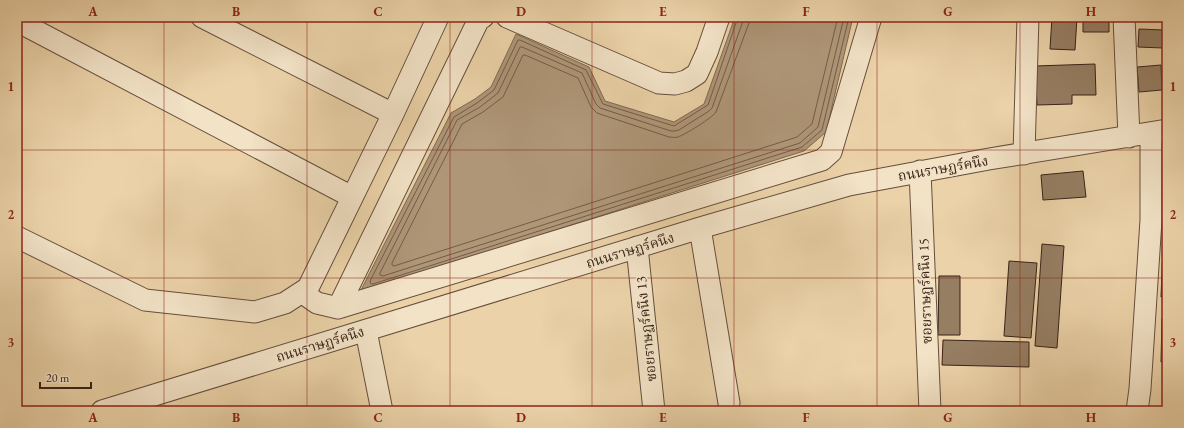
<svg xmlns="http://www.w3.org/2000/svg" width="1184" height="428" font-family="'EB Garamond','Noto Serif Thai',serif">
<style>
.water{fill:#ae9677;stroke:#7f6851}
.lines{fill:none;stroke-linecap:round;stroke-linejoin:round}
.shore{stroke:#745c48;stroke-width:1}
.building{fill:#967e63;stroke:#392219}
.minor-casing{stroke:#664e3d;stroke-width:23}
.minor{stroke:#f2e2c6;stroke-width:21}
.grid{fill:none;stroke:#8f2418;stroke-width:1;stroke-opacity:0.55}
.labels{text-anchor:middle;stroke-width:3;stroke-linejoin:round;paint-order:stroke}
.street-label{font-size:14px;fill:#392219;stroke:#f2e2c6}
.neatline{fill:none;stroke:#8f2418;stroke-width:1.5}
.grid-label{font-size:13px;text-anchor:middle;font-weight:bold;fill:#8f2418}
</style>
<rect width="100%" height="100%" fill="#ebd2a8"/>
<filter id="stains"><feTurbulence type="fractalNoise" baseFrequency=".005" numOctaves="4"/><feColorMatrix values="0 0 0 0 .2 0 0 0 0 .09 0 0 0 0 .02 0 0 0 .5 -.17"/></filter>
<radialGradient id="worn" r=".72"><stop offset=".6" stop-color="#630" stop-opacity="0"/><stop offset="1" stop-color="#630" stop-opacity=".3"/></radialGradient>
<path class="water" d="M 735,17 L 853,17 L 826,132 L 804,151 L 360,292 L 451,113 L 475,99 L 491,87 L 516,34 L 589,67 L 605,101 L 674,122 L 704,104 Z"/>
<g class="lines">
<path class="shore" d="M 738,17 L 708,105 L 674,126 L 603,104 L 586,70 L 520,40 L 518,40 L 494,90 L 477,103 L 454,117 L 370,281 L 371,284 L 373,284 L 802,147 L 822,130 L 849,17
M 743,17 L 743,21 L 712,108 L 709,111 L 679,130 L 675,131 L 671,131 L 600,108 L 596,104 L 582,73 L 522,47 L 520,47 L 498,93 L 480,107 L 457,120 L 380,273 L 380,275 L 383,276 L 800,143 L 818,127 L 844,17
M 749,17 L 749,23 L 716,112 C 712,118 686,134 678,137 C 675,138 672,137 669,137 L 597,113 L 591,107 L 578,78 L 525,55 L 523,55 L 503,97 L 483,112 L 462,124 L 392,263 L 392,265 L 394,266 L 797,137 L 812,124 L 838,17"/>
</g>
<path class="building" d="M 1052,17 L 1077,17 L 1075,50 L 1050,49 Z
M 1083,17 L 1109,17 L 1109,32 L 1083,32 Z
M 1139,29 L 1164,30 L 1163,48 L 1138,47 Z
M 1095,64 L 1096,95 L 1072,95 L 1072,104 L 1037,105 L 1035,66 Z
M 1161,65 L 1162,90 L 1139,92 L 1137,67 Z
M 1083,171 L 1086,197 L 1043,200 L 1041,175 Z
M 1166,174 L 1167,175 L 1167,297 L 1161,297 Z
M 1042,244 L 1064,246 L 1057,348 L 1035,346 Z
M 1009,261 L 1037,263 L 1031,338 L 1004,336 Z
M 939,276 L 960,276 L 960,335 L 938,335 Z
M 1162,318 L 1167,318 L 1167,362 L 1161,362 Z
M 943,340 L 1029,342 L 1029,367 L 942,365 Z"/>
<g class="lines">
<g class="minor-casing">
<path id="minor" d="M 202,17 L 393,114
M 438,17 L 393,114 L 308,288 L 307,296 L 317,303 L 338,308 L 822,160 L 831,152 L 871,17
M 507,17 L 659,83 L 675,84 L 686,81 L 697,74 L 707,52 L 719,17
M 1124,17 L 1129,137
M 17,21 L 352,197
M 1024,154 L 1028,17
M 920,171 L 930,411
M 700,228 L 729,403
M 17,237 L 145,300 L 255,312 L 285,303 L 308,288
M 637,247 L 654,411
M 338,308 L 479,19 L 483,17
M 366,331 L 382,411
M 102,411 L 700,228 L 849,185 L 989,159 L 1167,130
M 1137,411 L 1140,389 L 1151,220 L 1151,133"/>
</g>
<use href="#minor" class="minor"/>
</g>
<path class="grid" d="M 164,17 L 164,411M 307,17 L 307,411M 450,17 L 450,411M 592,17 L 592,411M 734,17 L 734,411M 877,17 L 877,411M 1020,17 L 1020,411M 17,150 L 1167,150M 17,278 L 1167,278"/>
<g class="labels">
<g class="street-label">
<text transform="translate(943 168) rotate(-10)" y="5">ถนนราษฏร์คนึง</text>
<text transform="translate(630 250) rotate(-17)" y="5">ถนนราษฏร์คนึง</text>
<text transform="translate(925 291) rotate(-92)" y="5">ซอยราษฏร์คนึง 15</text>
<text transform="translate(646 329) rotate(-96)" y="5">ซอยราษฏร์คนึง 13</text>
<text transform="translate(320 344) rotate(-17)" y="5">ถนนราษฏร์คนึง</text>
</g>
</g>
<rect width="1184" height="428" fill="none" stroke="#ebd2a8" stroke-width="44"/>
<path d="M40 382v6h51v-6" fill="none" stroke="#392219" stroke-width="2"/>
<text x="46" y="382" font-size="12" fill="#392219" stroke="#f2e2c6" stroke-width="3" paint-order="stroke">20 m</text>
<rect x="22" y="22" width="1140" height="384" class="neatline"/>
<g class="grid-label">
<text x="93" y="16">A</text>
<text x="236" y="16">B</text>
<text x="378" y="16">C</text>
<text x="521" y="16">D</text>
<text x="663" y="16">E</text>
<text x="806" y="16">F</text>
<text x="948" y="16">G</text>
<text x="1091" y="16">H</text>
<text x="11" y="91">1</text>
<text x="1173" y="91">1</text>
<text x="11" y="219">2</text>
<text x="1173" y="219">2</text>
<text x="11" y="347">3</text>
<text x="1173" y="347">3</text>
<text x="93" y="422">A</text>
<text x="236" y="422">B</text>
<text x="378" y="422">C</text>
<text x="521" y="422">D</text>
<text x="663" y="422">E</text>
<text x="806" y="422">F</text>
<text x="948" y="422">G</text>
<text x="1091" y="422">H</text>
</g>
<rect width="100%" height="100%" filter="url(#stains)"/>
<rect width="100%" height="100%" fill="url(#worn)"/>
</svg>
